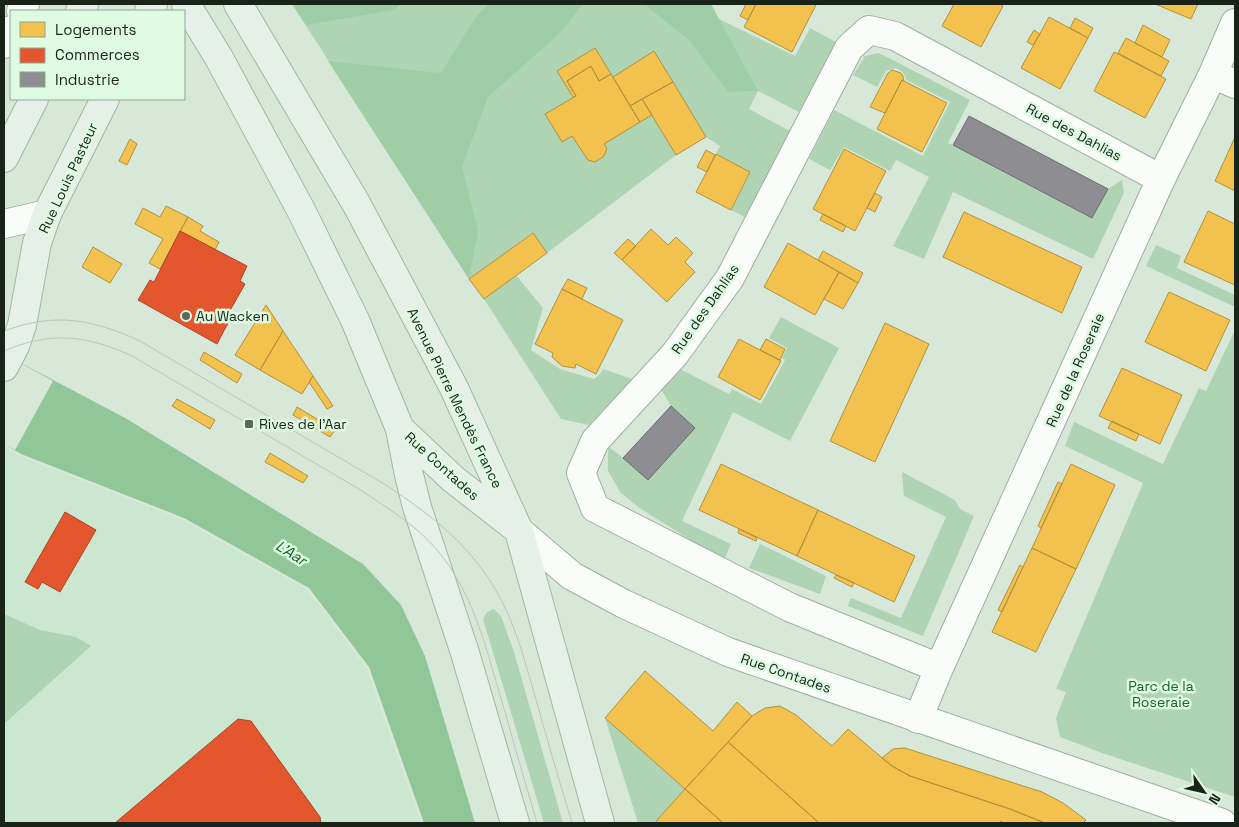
<svg xmlns="http://www.w3.org/2000/svg" width="1239" height="827" font-family="'Space Grotesk',sans-serif">
<style>
.built{fill:#cce7cf}
.green{fill:#afd4b4}
.forest{fill:#9fcea6}
.water{fill:#90c698}
.pier{fill:#d7e8d9}
.homes{fill:#f2c14e;stroke:#b1923e}
.shops{fill:#e4572e;stroke:#a74728}
.industry{fill:#8d8d92;stroke:#6a6d6e}
.lines{fill:none;stroke-linecap:round;stroke-linejoin:round}
.minor-casing{stroke:#a0ada2;stroke-width:30}
.major-casing{stroke:#a1b7a4;stroke-width:30}
.minor{stroke:#f9fcf9;stroke-width:28}
.major{stroke:#e6f0e8;stroke-width:28}
.tram{stroke:#bfc3c0;stroke-width:1}
.poi-dot{fill:#5c685d;stroke:#defbe1;stroke-width:2}
.labels{text-anchor:middle;stroke-width:5;stroke-linejoin:round;paint-order:stroke}
.street-label{font-size:14px;fill:#19231a;stroke:#defbe1}
.poi-label{font-size:14px;fill:#19231a;stroke:#defbe1;text-anchor:start}
.park-label{font-size:14px;fill:#18642c;stroke:#defbe1}
.water-label{font-size:15px;font-style:italic;fill:#0c5c25;stroke:#defbe1}
</style>
<rect width="100%" height="100%" fill="#d7e8d9"/>
<path class="built" d="M 4,447 L 19,456 L 183,520 L 307,590 L 366,668 L 421,823 L 4,823 Z"/>
<path class="green" d="M 292,4 L 711,4 L 719,19 L 795,56 L 810,28 L 836,42 L 799,112 L 758,91 L 749,109 L 790,131 L 745,217 L 731,210 L 750,172 L 716,154 L 720,146 L 706,137 L 676,155 L 547,253 L 532,233 L 469,279 Z
M 878,53 L 891,59 L 970,100 L 948,143 L 953,145 L 1091,218 L 1108,189 L 1122,180 L 1124,193 L 1093,259 L 953,192 L 924,259 L 893,246 L 929,177 L 896,160 L 890,171 L 844,147 L 830,170 L 809,159 L 834,110 L 923,156 L 950,102 L 906,80 C 905,73 902,71 896,68 L 886,71 L 877,87 L 853,75 L 865,56 Z
M 1156,245 L 1181,256 L 1177,268 L 1235,295 L 1235,307 L 1146,266 Z
M 516,275 L 543,308 L 531,350 L 560,369 L 594,379 L 600,374 L 603,369 L 632,379 L 589,425 L 561,419 L 484,299 Z
M 781,317 L 839,348 L 790,441 L 733,412 L 682,521 L 731,544 L 725,558 L 711,553 L 638,507 L 620,492 L 608,471 L 608,446 L 623,458 L 648,480 L 695,428 L 671,406 L 661,389 L 678,368 L 729,394 L 732,389 L 761,404 L 785,360 L 782,358 L 787,348 L 769,338 Z
M 1235,330 L 1235,797 L 1102,753 L 1060,737 L 1056,718 L 1066,692 L 1056,689 L 1143,483 L 1065,446 L 1074,422 L 1163,464 L 1199,388 L 1206,391 Z
M 902,472 L 955,500 L 960,509 L 974,516 L 923,636 L 848,606 L 851,598 L 901,618 L 946,517 L 904,496 Z
M 760,544 L 826,576 L 820,594 L 749,568 Z
M 494,609 L 501,616 L 514,652 L 563,823 L 544,823 L 483,619 L 487,612 Z
M 4,614 L 40,630 L 76,637 L 91,646 L 4,724 Z
M 605,718 L 685,789 L 658,819 L 656,823 L 638,823 Z"/>
<path class="forest" d="M 292,4 L 401,4 L 394,10 L 306,25 Z
M 489,4 L 583,4 L 561,32 L 488,97 L 462,167 L 478,231 L 469,279 L 328,61 L 441,73 L 477,15 Z
M 644,4 L 711,4 L 758,91 L 728,92 L 689,40 Z"/>
<path class="water" d="M 4,354 L 127,419 L 363,564 L 401,605 L 425,656 L 475,823 L 424,823 L 369,667 L 309,588 L 184,518 L 21,454 L 4,444 Z"/>
<path class="pier" d="M 4,354 L 53,381 L 15,450 L 4,444 Z"/>
<path class="homes" d="M 746,4 L 756,4 L 748,20 L 740,16 Z
M 756,4 L 814,4 L 816,5 L 792,52 L 744,27 Z
M 954,4 L 1000,4 L 1003,6 L 981,47 L 942,26 Z
M 1155,4 L 1198,4 L 1191,19 Z
M 1049,17 L 1088,38 L 1060,89 L 1021,68 Z
M 1075,18 L 1093,28 L 1088,38 L 1070,28 Z
M 1143,25 L 1170,40 L 1162,57 L 1135,43 Z
M 1034,30 L 1040,34 L 1033,45 L 1027,42 Z
M 1126,38 L 1169,61 L 1161,76 L 1118,53 Z
M 595,48 L 611,74 L 599,81 L 591,66 L 567,81 L 576,96 L 573,97 L 557,71 Z
M 654,51 L 673,82 L 630,106 L 613,77 Z
M 1114,52 L 1166,79 L 1145,118 L 1094,91 Z
M 591,66 L 599,81 L 611,74 L 640,122 L 604,144 L 607,148 L 604,156 L 595,162 L 588,160 L 572,136 L 562,142 L 545,114 L 576,96 L 567,81 Z
M 892,70 L 901,73 L 903,76 L 904,81 L 902,80 L 885,113 L 870,107 L 888,73 Z
M 902,80 L 947,103 L 922,152 L 877,129 Z
M 673,82 L 706,137 L 676,155 L 642,99 Z
M 642,99 L 652,115 L 640,122 L 630,106 Z
M 1235,137 L 1235,191 L 1215,181 Z
M 130,139 L 137,144 L 127,165 L 119,161 Z
M 844,149 L 886,171 L 855,231 L 813,209 Z
M 706,150 L 715,155 L 707,172 L 697,167 Z
M 716,154 L 750,172 L 731,210 L 696,192 Z
M 875,193 L 882,197 L 875,212 L 867,208 Z
M 166,206 L 188,217 L 160,269 L 149,263 L 163,239 L 135,224 L 143,208 L 160,217 Z
M 1208,211 L 1235,224 L 1235,285 L 1184,262 Z
M 964,212 L 1082,267 L 1062,313 L 943,257 Z
M 823,214 L 846,226 L 843,232 L 820,220 Z
M 188,217 L 203,226 L 200,231 L 219,242 L 215,250 L 180,231 Z
M 651,229 L 668,245 L 676,237 L 693,253 L 685,262 L 695,272 L 667,302 L 622,260 Z
M 533,233 L 547,253 L 484,299 L 469,279 Z
M 628,239 L 636,246 L 622,260 L 614,253 Z
M 788,243 L 839,272 L 815,315 L 764,287 Z
M 93,247 L 122,264 L 110,283 L 82,267 Z
M 823,251 L 863,273 L 858,283 L 818,260 Z
M 839,272 L 858,283 L 843,309 L 824,299 Z
M 568,279 L 587,288 L 582,299 L 562,289 Z
M 562,289 L 623,320 L 596,374 L 576,364 L 575,368 L 562,366 L 552,357 L 553,353 L 535,344 Z
M 1169,292 L 1230,320 L 1206,371 L 1145,342 Z
M 266,305 L 283,331 L 260,370 L 235,355 Z
M 885,323 L 929,344 L 875,462 L 830,441 Z
M 283,331 L 313,376 L 302,394 L 260,370 Z
M 739,339 L 781,361 L 760,400 L 718,377 Z
M 766,339 L 785,349 L 780,360 L 760,350 Z
M 204,352 L 242,374 L 237,383 L 200,360 Z
M 1122,368 L 1182,395 L 1160,444 L 1099,416 Z
M 313,376 L 333,406 L 327,409 L 309,382 Z
M 177,399 L 215,420 L 210,429 L 172,406 Z
M 297,407 L 335,430 L 330,437 L 293,415 Z
M 1112,421 L 1139,434 L 1136,441 L 1108,428 Z
M 270,453 L 308,476 L 303,483 L 265,462 Z
M 721,464 L 818,510 L 797,556 L 699,510 Z
M 1071,464 L 1115,485 L 1076,569 L 1032,548 Z
M 1058,482 L 1062,484 L 1041,528 L 1038,526 Z
M 818,510 L 915,556 L 894,602 L 797,556 Z
M 739,529 L 757,538 L 756,541 L 738,533 Z
M 1032,548 L 1076,569 L 1036,652 L 992,632 Z
M 1020,565 L 1023,567 L 1002,612 L 998,610 Z
M 836,575 L 854,583 L 852,587 L 834,578 Z
M 645,671 L 713,731 L 737,702 L 752,716 L 685,789 L 605,718 Z
M 780,706 L 796,715 L 832,746 L 848,729 L 892,766 L 910,776 L 1010,809 L 1045,823 L 1003,823 L 1001,821 L 999,823 L 819,823 L 728,742 L 752,716 L 765,708 Z
M 728,742 L 772,781 L 819,823 L 723,823 L 685,789 Z
M 905,748 L 1042,792 L 1063,803 L 1086,820 L 1083,823 L 1045,823 L 1010,809 L 910,776 L 892,766 L 882,758 L 893,749 Z
M 685,789 L 723,823 L 656,823 L 658,819 Z"/>
<path class="shops" d="M 180,231 L 247,266 L 240,281 L 245,284 L 224,321 L 228,323 L 217,344 L 138,300 L 150,280 L 154,282 Z
M 65,512 L 96,530 L 60,592 L 42,582 L 38,589 L 25,582 Z
M 238,719 L 251,721 L 320,817 L 321,823 L 115,823 Z"/>
<path class="industry" d="M 969,116 L 1108,189 L 1092,218 L 953,145 Z
M 671,406 L 695,428 L 648,480 L 623,458 Z"/>
<g class="lines">
<g class="minor-casing">
<path id="minor" d="M 21,11 L 25,4
M 4,44 L 11,30
M 1213,74 L 1235,84
M 4,224 L 47,214
M 519,531 L 572,576 L 624,604 L 728,652 L 1222,823
M 939,668 L 789,607 L 595,508 L 581,473 L 595,441 L 675,354 L 730,278 L 849,48 L 869,30 L 895,36 L 1161,179
M 918,719 L 939,668 L 1161,179 L 1213,74 L 1235,23"/>
</g>
<g class="major-casing">
<path id="major" d="M 186,4 L 219,58 L 302,212 L 355,320 L 400,429 L 409,475 L 417,507 L 465,653 L 515,823
M 238,4 L 357,205 L 454,388 L 519,531 L 600,823
M 80,11 L 84,4
M 149,11 L 153,4
M 4,158 L 34,99
M 4,367 L 15,346 L 22,325 L 37,243 L 47,214 L 105,99
M 400,429 L 453,479 L 516,528"/>
</g>
<use href="#minor" class="minor"/>
<use href="#major" class="major"/>
<path class="tram" d="M 4,331 C 55,312 92,319 140,341 L 386,485 C 420,508 453,531 478,564 C 512,607 522,652 537,703 C 548,743 560,783 572,823
M 4,351 C 50,331 87,335 132,356 L 359,489 C 387,508 415,524 437,550 C 472,591 485,644 500,695 C 512,738 525,781 537,823"/>
</g>
<g class="poi-dot">
<circle cx="186" cy="316" r="5"/>
<rect x="244" y="419" width="10" height="10" rx="2.5"/>
</g>
<g class="labels">
<g class="street-label">
<text transform="translate(1074 132) rotate(28)" y="5">Rue des Dahlias</text>
<text transform="translate(68 178) rotate(-65)" y="5">Rue Louis Pasteur</text>
<text transform="translate(705 309) rotate(-55)" y="5">Rue des Dahlias</text>
<text transform="translate(1075 370) rotate(-66)" y="5">Rue de la Roseraie</text>
<text transform="translate(455 398) rotate(64)" y="5">Avenue Pierre Mendès France</text>
<text transform="translate(442 466) rotate(42)" y="5">Rue Contades</text>
<text transform="translate(786 673) rotate(19)" y="5">Rue Contades</text>
</g>
<g class="poi-label">
<text x="196" y="321">Au Wacken</text>
<text x="259" y="429">Rives de l'Aar</text>
</g>
<g class="park-label">
<text x="1161" y="691">Parc de la<tspan x="1161" dy="16">Roseraie</tspan></text>
</g>
<g class="water-label">
<text transform="translate(291 553) rotate(32)" y="5">L'Aar</text>
</g>
</g>
<rect width="1239" height="827" fill="none" stroke="#19231a" stroke-width="10"/>
<rect x="10" y="10" width="175" height="90" fill="#defbe1" stroke="#8fa591"/>
<rect x="20" y="22" width="25" height="15" fill="#f2c14e" stroke="#8fa591"/>
<text x="55" y="35" font-size="15" fill="#19231a">Logements</text>
<rect x="20" y="48" width="25" height="15" fill="#e4572e" stroke="#8fa591"/>
<text x="55" y="60" font-size="15" fill="#19231a">Commerces</text>
<rect x="20" y="72" width="25" height="15" fill="#8d8d92" stroke="#8fa591"/>
<text x="55" y="85" font-size="15" fill="#19231a">Industrie</text>
<g transform="translate(1204 792) rotate(124)" stroke="#defbe1" stroke-width="4" paint-order="stroke">
<path d="M0-4L9 19L0 12L-9 19Z" fill="#19231a"/>
<text y="-8" font-size="14" font-weight="bold" text-anchor="middle" fill="#19231a">N</text>
</g>
</svg>
